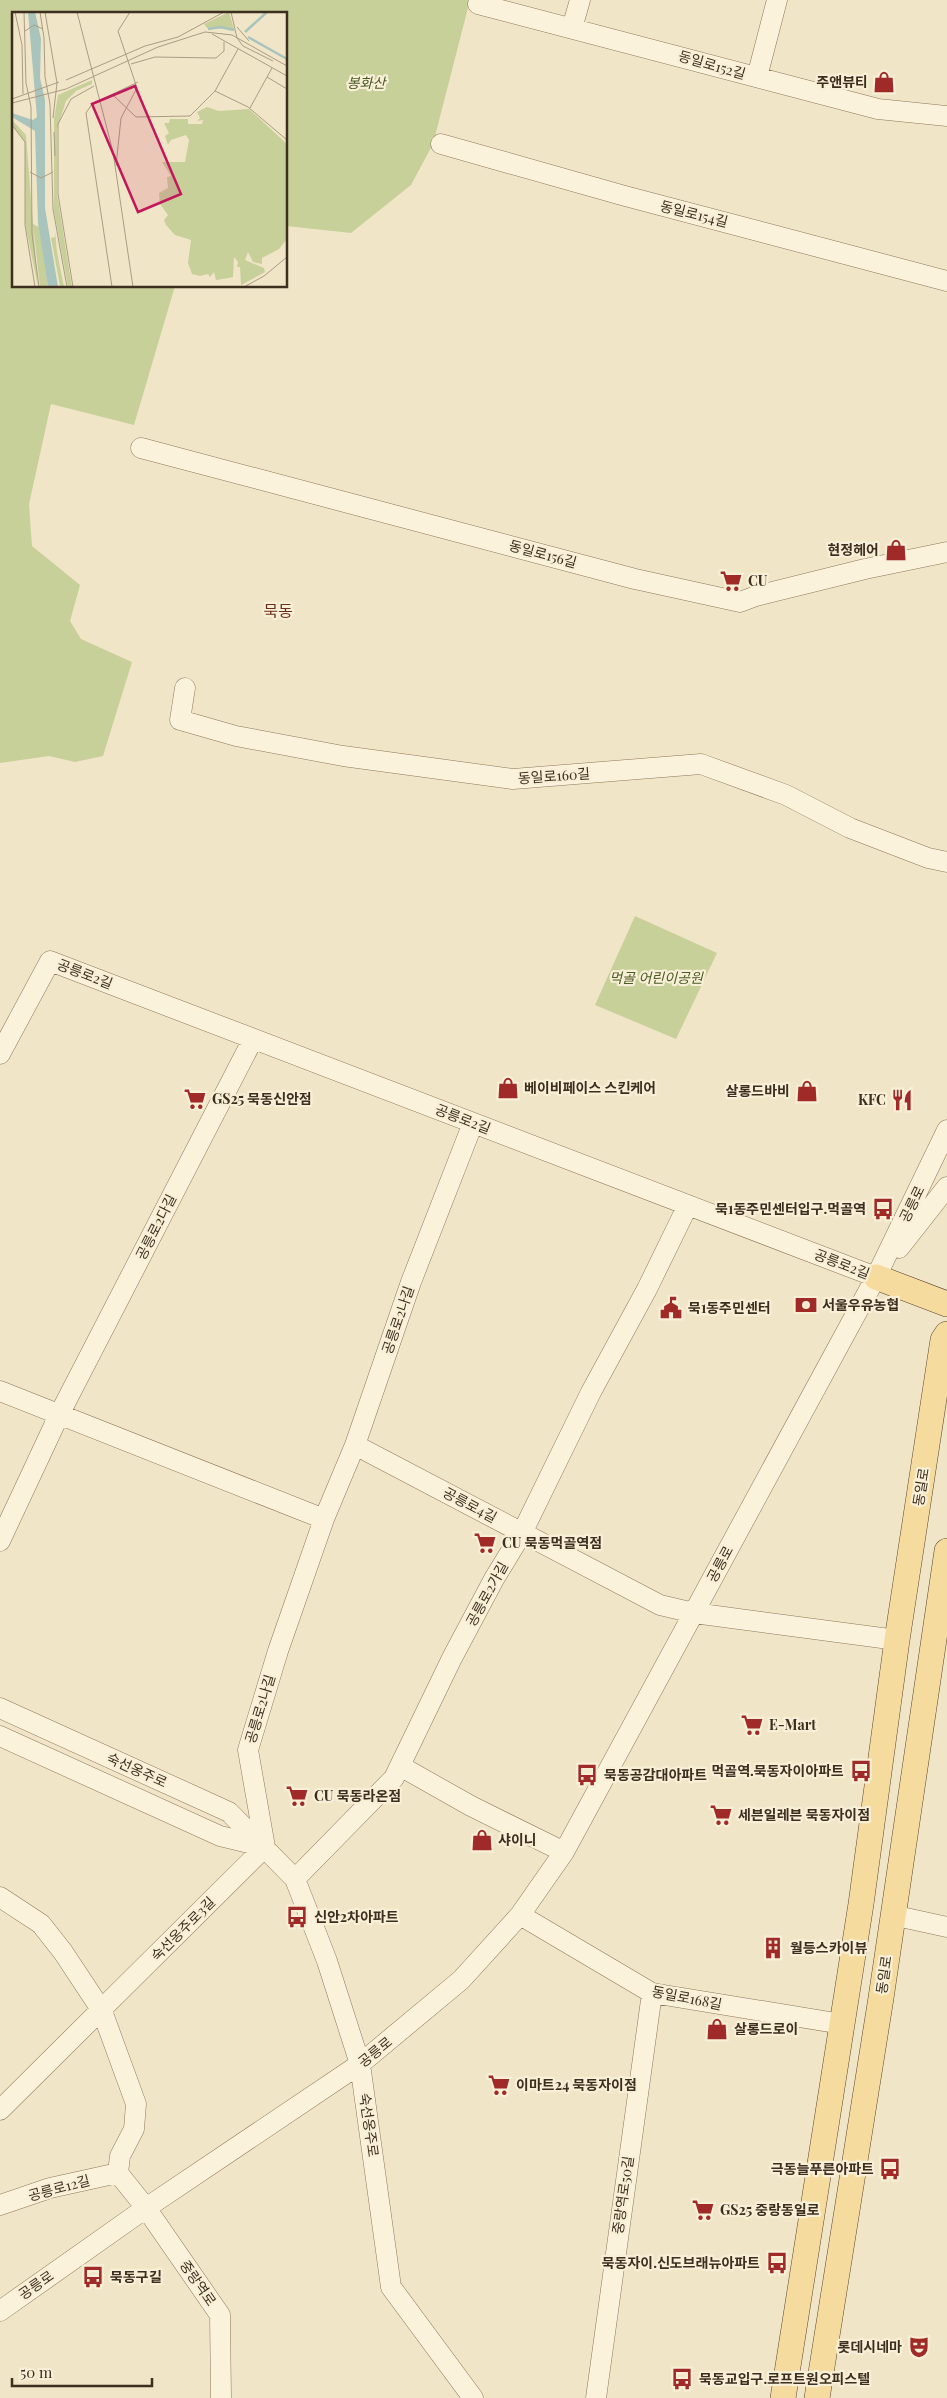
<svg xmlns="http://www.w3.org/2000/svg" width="947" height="2398" font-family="'Playfair Display','Noto Sans KR',serif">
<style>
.green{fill:#c8d09a}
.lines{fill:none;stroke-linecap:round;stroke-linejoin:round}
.minor-casing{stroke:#8e775b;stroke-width:21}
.major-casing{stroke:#5b452f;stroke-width:26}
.minor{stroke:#fbf2db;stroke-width:20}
.major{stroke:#f5dc9e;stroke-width:25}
.labels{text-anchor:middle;stroke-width:4.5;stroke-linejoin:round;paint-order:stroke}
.street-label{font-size:14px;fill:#3d2f1f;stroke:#f8efd7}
.poi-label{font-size:14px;font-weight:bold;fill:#3d2f1f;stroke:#f8efd7;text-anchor:start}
.park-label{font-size:14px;font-style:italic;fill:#4c5b25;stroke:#f8efd7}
.quarter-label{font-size:16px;fill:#6c2f1c;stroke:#f8efd7}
.inset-river{fill:none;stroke:#a8c4bd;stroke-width:2.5}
.inset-road{fill:none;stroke:#a99c84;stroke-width:1}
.view{fill:#c2185b;fill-opacity:0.15;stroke:#c2185b;stroke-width:2.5}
.inset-edge{fill:none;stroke:#3d2f1f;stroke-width:2.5}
</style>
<rect width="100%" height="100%" fill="#f1e5c7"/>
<path class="green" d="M 0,0 L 470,0 L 433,144 L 411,185 L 351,233 L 286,226 L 286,14 L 14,14 L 14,286 L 175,286 L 134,425 L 51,404 L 29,504 L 32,546 L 80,585 L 70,621 L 81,639 L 132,662 L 103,756 L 75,762 L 49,756 L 0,763 Z
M 635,916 L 717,953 L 676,1039 L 595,1005 Z"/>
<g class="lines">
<g class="minor-casing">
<path id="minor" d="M 478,4 L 878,109 L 947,116
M 572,28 L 580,0
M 757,77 L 777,0
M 441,144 L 625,196 L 947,281
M 141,448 L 635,579 L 740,602 L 756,596 L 865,569 L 947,552
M 185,688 L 180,720 L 236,736 L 343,756 L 513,779 L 701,764 L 786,795 L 850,828 L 928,858 L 947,862
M 0,1054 L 50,961 L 876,1277
M 899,1248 L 947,1187
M 0,1391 L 324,1519
M 355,1445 L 660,1605 L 694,1613 L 897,1640
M 0,1541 L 59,1415 L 253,1039
M 0,1708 L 229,1812 L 295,1879 L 327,1961 L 360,2064 L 391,2287 L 473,2398
M 0,1736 L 220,1836 L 265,1847
M 400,1766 L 471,1806 L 564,1852
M 265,1847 L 248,1750 L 278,1651 L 324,1519 L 355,1445 L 411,1282 L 473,1123
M 295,1879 L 394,1778 L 452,1658 L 494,1579 L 522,1533 L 591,1392 L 647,1289 L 688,1205
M 0,1897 L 41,1924 L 63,1952 L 102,2011 L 136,2104 L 134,2129 L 120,2156 L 118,2173 L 146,2208 L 220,2315 L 221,2398
M 520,1915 L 652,1993 L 842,2024
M 892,1915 L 947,1927
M 0,2110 L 265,1847
M 0,2205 L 50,2188 L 118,2173
M 0,2311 L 146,2208 L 360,2064 L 461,1980 L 520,1915 L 564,1852 L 876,1277 L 947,1130
M 596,2398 L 652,1993"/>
</g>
<g class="major-casing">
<path id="major" d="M 876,1277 L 947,1304
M 783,2398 L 861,1904 L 897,1640 L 941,1353 L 943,1340 L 947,1334
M 817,2398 L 881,1998 L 947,1551"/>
</g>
<use href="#minor" class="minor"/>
<use href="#major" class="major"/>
</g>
<defs>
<g id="shop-bare" transform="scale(1.725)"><path d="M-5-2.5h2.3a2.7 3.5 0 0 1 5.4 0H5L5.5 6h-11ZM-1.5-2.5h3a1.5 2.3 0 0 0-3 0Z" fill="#a02a28" stroke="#f8efd7" stroke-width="2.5" paint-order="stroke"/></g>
<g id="supermarket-bare" transform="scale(1.725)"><path d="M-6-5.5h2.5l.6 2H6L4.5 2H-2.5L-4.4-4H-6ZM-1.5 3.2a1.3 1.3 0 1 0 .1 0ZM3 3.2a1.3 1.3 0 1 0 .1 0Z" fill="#a02a28" stroke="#f8efd7" stroke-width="2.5" paint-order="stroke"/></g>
<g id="restaurant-bare" transform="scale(1.725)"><path d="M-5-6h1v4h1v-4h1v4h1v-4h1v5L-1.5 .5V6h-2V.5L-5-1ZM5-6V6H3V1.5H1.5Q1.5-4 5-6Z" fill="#a02a28" stroke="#f8efd7" stroke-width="2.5" paint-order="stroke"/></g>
<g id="bus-bare" transform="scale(1.725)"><path d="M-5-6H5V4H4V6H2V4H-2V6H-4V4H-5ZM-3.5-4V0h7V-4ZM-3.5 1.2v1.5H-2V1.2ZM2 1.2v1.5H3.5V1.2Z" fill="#a02a28" stroke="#f8efd7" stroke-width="2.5" paint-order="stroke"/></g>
<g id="bank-bare" transform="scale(1.725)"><path d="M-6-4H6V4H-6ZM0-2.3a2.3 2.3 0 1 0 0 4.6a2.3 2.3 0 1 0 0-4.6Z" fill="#a02a28" stroke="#f8efd7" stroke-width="2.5" paint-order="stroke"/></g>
<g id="civic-bare" transform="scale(1.725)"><path d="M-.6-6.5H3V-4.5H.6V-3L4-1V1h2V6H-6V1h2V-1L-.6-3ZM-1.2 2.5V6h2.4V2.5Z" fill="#a02a28" stroke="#f8efd7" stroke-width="2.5" paint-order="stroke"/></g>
<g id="building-bare" transform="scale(1.725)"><path d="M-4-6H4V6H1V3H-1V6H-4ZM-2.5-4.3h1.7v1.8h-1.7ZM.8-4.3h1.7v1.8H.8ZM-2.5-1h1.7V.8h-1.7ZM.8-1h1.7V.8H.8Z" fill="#a02a28" stroke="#f8efd7" stroke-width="2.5" paint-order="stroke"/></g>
<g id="theatre-bare" transform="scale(1.725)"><path d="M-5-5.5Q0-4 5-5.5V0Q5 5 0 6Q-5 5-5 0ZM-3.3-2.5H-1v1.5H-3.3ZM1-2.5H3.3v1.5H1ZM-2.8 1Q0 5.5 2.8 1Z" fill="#a02a28" stroke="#f8efd7" stroke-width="2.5" paint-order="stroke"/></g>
</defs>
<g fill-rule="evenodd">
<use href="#shop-bare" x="884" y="82"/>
<use href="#shop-bare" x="896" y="550"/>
<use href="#supermarket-bare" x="731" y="581"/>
<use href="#shop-bare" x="508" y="1088"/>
<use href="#shop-bare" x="807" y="1091"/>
<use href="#supermarket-bare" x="195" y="1099"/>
<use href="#restaurant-bare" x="902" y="1100"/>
<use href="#bus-bare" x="883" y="1209"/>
<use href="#bank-bare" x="806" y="1305"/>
<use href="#civic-bare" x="671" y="1308"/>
<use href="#supermarket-bare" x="485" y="1543"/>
<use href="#supermarket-bare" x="752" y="1725"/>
<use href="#bus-bare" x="861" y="1771"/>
<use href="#bus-bare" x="587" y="1775"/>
<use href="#supermarket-bare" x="297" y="1796"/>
<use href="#supermarket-bare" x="721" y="1815"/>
<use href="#shop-bare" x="482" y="1840"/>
<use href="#bus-bare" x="297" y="1917"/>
<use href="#building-bare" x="773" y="1948"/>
<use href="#shop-bare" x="717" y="2029"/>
<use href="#supermarket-bare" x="499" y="2085"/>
<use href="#bus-bare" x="890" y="2169"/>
<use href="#supermarket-bare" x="703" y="2210"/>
<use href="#bus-bare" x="777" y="2263"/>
<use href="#bus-bare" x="93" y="2277"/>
<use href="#theatre-bare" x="919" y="2347"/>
<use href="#bus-bare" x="682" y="2379"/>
</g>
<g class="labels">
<g class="street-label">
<text transform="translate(712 65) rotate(16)" y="5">동일로152길</text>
<text transform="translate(694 214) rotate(14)" y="5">동일로154길</text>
<text transform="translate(543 554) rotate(15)" y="5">동일로156길</text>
<text transform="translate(554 776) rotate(-4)" y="5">동일로160길</text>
<text transform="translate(85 974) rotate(21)" y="5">공릉로2길</text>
<text transform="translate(463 1119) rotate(21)" y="5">공릉로2길</text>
<text transform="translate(912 1204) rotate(-64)" y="5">공릉로</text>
<text transform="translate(156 1227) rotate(-63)" y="5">공릉로2다길</text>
<text transform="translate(842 1264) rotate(21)" y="5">공릉로2길</text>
<text transform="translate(398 1320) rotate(-71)" y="5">공릉로2나길</text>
<text transform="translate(921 1487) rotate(-81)" y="5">동일로</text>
<text transform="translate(470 1505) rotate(28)" y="5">공릉로4길</text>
<text transform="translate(720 1564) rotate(-62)" y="5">공릉로</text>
<text transform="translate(487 1594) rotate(-61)" y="5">공릉로2가길</text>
<text transform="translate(260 1709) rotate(-73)" y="5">공릉로2나길</text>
<text transform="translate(137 1770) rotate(24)" y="5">숙선옹주로</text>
<text transform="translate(183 1929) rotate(-45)" y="5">숙선옹주로3길</text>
<text transform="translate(884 1975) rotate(-82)" y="5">동일로</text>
<text transform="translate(687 1998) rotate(11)" y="5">동일로168길</text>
<text transform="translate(375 2052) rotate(-39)" y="5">공릉로</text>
<text transform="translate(369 2125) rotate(82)" y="5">숙선옹주로</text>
<text transform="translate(59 2188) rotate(-15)" y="5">공릉로12길</text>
<text transform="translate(623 2195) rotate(-82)" y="5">중랑역로50길</text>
<text transform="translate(198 2283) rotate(55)" y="5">중랑역로</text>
<text transform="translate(36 2285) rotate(-35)" y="5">공릉로</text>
</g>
<g class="poi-label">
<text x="868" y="87" text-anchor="end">주앤뷰티</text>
<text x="879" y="555" text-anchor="end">현정헤어</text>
<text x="748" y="586">CU</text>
<text x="524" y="1093">베이비페이스 스킨케어</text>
<text x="790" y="1096" text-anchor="end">살롱드바비</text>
<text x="212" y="1104">GS25 묵동신안점</text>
<text x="886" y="1105" text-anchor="end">KFC</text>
<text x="866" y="1214" text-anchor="end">묵1동주민센터입구.먹골역</text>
<text x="822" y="1310">서울우유농협</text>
<text x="688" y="1313">묵1동주민센터</text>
<text x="502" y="1548">CU 묵동먹골역점</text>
<text x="769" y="1730">E-Mart</text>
<text x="844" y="1776" text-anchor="end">먹골역.묵동자이아파트</text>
<text x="604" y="1780">묵동공감대아파트</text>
<text x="314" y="1801">CU 묵동라온점</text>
<text x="738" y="1820">세븐일레븐 묵동자이점</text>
<text x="498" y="1845">샤이니</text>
<text x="314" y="1922">신안2차아파트</text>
<text x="790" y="1953">월등스카이뷰</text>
<text x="734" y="2034">살롱드로이</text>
<text x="516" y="2090">이마트24 묵동자이점</text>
<text x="874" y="2174" text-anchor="end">극동늘푸른아파트</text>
<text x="720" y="2215">GS25 중랑동일로</text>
<text x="760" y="2268" text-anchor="end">묵동자이.신도브래뉴아파트</text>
<text x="110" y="2282">묵동구길</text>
<text x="902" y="2352" text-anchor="end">롯데시네마</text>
<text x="699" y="2384">묵동교입구.로프트원오피스텔</text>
</g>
<g class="park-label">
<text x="366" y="88">봉화산</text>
<text x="656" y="983">먹골 어린이공원</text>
</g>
<g class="quarter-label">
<text x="278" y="617">묵동</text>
</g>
</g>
<g transform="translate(12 12)">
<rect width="275" height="275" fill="#f1e5c7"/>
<path d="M 217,0 L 222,17 L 195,16 L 192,12 ZM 80,68 L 80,72 L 64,79 L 54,89 L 45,117 L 45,182 L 60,275 L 56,275 L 42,199 L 42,107 L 46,83 ZM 195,95 L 207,99 L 237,97 L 275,132 L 275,227 L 267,237 L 250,246 L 250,252 L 241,250 L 236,240 L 233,248 L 252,256 L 253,260 L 229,273 L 228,255 L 225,255 L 226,250 L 222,245 L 221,265 L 217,266 L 204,268 L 202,260 L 198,265 L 196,262 L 188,264 L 180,262 L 176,251 L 179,228 L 163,223 L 154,213 L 152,208 L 156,203 L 148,192 L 147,181 L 156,176 L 155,165 L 159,164 L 150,150 L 173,150 L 177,128 L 174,123 L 159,128 L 156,133 L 153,124 L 157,121 L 152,111 L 157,111 L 158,107 L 176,107 L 176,112 L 190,112 L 191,108 L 185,109 L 188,106 L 185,100 ZM 0,108 L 14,123 L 26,275 L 13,211 L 13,130 L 0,113 ZM 21,212 L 27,215 L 36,275 L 28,275 ZM 43,219 L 45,240 L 52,275 L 48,274 L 39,226 L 43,225 Z" fill="#c8d09a"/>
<path d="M 16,0 L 23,0 L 29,27 L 28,66 L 33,88 L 33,196 L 46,275 L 36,275 L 26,211 L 23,119 L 0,105 L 0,101 L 21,108 L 25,105 Z" fill="#a8c4bd"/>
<path class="inset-river" d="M 196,17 L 208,15 L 222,18M 233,20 L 255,0M 236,25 L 275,47"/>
<path class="inset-road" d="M 3,0 L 10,33 L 11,82M 12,0 L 14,71 L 19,95 L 20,222 L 27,275M 28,0 L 32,26 L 33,65 L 38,92 L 41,197 L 55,275M 33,0 L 45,71M 65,0 L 101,140 L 121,275M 219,0 L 225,26 L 231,34 L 261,49M 225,15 L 237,29M 13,19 L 22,13 L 31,17M 200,22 L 275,64M 119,52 L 143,45 L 204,46 L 212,39 L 212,30M 255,65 L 275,77M 54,68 L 133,34 L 166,25 L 212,0M 203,79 L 236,95 L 275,128M 100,82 L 124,105 L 178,104 L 203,79 L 226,37M 0,87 L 47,70M 0,91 L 54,77 L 146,35 L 193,20 L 220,23 L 275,54M 238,96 L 260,56M 41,106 L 45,71M 0,113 L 13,130 L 13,213 L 23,275M 42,120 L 43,144M 104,154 L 109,106 L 125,76 L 106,19 L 118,0M 18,160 L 29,166 L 41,160M 61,275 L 46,182 L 46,112 L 59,87 L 82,74M 100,275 L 74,101 L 80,92 L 126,70M 232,275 L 252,264 L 275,245"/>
<path class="view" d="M 123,74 L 169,182 L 126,200 L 80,92 Z"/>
<rect width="275" height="275" class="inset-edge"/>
</g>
<path d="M12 2378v8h140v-8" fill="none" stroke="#3d2f1f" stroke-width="2.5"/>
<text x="20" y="2378" font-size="15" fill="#3d2f1f" stroke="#f8efd7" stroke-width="4" paint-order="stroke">50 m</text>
</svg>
